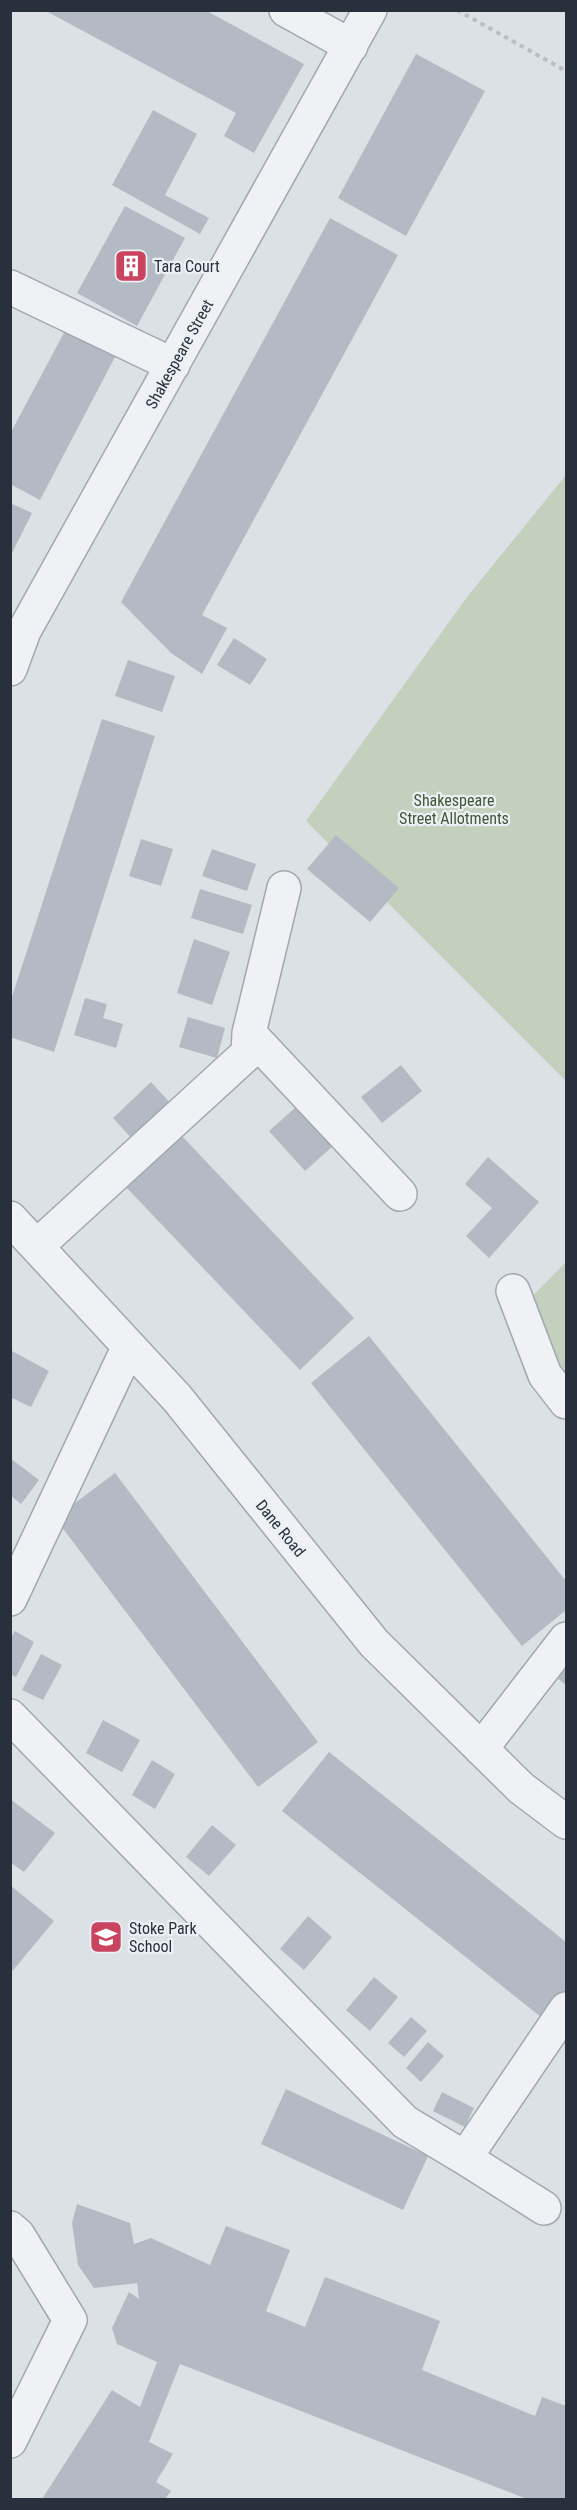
<svg xmlns="http://www.w3.org/2000/svg" width="577" height="2510" font-family="'Roboto Condensed',sans-serif">
<style>
.green{fill:#c3d0be}
.building{fill:#b4bac3}
.lines{fill:none;stroke-linecap:round;stroke-linejoin:round}
.minor-casing{stroke:#a2a8b0;stroke-width:36}
.path{stroke:#bbbfc5;stroke-width:4;stroke-dasharray:4.5 4.5;stroke-linecap:butt}
.minor{stroke:#eff1f5;stroke-width:33}
.labels{text-anchor:middle;stroke-width:4.5;stroke-linejoin:round;paint-order:stroke}
.poi-label{font-size:16px;fill:#27303c;stroke:#ecf0f4;text-anchor:start}
.street-label{font-size:16px;fill:#27303c;stroke:#ecf0f4}
.park-label{font-size:16px;fill:#3d5734;stroke:#ecf0f4}
</style>
<rect width="100%" height="100%" fill="#dce1e6"/>
<path class="green" d="M 566,475 L 566,1081 L 306,821 L 467,597 Z
M 566,1262 L 566,1411 L 510,1319 Z"/>
<path class="building" d="M 44,10 L 205,10 L 304,64 L 254,153 L 224,136 L 236,113 Z
M 416,54 L 485,91 L 406,236 L 338,198 Z
M 153,110 L 197,134 L 165,195 L 209,218 L 200,234 L 112,185 Z
M 125,206 L 185,238 L 137,326 L 77,293 Z
M 330,218 L 398,255 L 202,615 L 227,628 L 202,674 L 171,653 L 121,602 Z
M 66,329 L 116,355 L 40,500 L 10,484 L 10,434 Z
M 10,503 L 32,513 L 10,557 Z
M 234,638 L 267,659 L 250,685 L 217,665 Z
M 128,660 L 175,676 L 162,712 L 115,696 Z
M 102,719 L 155,736 L 54,1052 L 10,1037 L 10,1003 Z
M 336,835 L 399,888 L 370,922 L 307,869 Z
M 141,839 L 173,849 L 161,886 L 129,876 Z
M 212,849 L 256,864 L 247,891 L 202,876 Z
M 200,889 L 252,905 L 243,934 L 191,918 Z
M 194,939 L 230,952 L 212,1005 L 177,993 Z
M 85,998 L 107,1004 L 103,1018 L 123,1024 L 116,1048 L 74,1035 Z
M 188,1017 L 225,1028 L 217,1058 L 179,1047 Z
M 401,1065 L 422,1091 L 382,1123 L 361,1097 Z
M 151,1082 L 172,1105 L 134,1141 L 113,1118 Z
M 296,1107 L 333,1146 L 305,1171 L 269,1131 Z
M 181,1135 L 354,1318 L 300,1370 L 126,1187 Z
M 488,1157 L 539,1202 L 489,1258 L 466,1236 L 492,1208 L 465,1184 Z
M 369,1336 L 566,1581 L 566,1610 L 522,1646 L 311,1383 Z
M 10,1350 L 49,1371 L 31,1407 L 10,1397 Z
M 10,1458 L 39,1480 L 21,1504 L 10,1495 Z
M 115,1473 L 318,1742 L 258,1787 L 55,1518 Z
M 15,1631 L 34,1642 L 16,1677 L 10,1674 L 10,1639 Z
M 41,1654 L 62,1665 L 43,1700 L 22,1690 Z
M 566,1665 L 566,1685 L 557,1678 Z
M 103,1720 L 140,1740 L 122,1772 L 86,1753 Z
M 329,1752 L 566,1942 L 566,1995 L 546,2021 L 282,1811 Z
M 152,1760 L 175,1774 L 155,1809 L 132,1795 Z
M 10,1799 L 55,1833 L 24,1872 L 10,1862 Z
M 212,1825 L 236,1845 L 209,1876 L 186,1857 Z
M 10,1885 L 54,1921 L 10,1974 Z
M 308,1916 L 332,1937 L 304,1970 L 280,1949 Z
M 374,1977 L 398,1997 L 370,2031 L 346,2010 Z
M 411,2017 L 427,2031 L 404,2057 L 388,2043 Z
M 428,2042 L 444,2056 L 421,2082 L 406,2068 Z
M 286,2089 L 428,2156 L 403,2210 L 261,2144 Z
M 442,2092 L 474,2108 L 465,2127 L 433,2111 Z
M 77,2204 L 130,2223 L 134,2244 L 151,2238 L 210,2265 L 226,2226 L 290,2250 L 266,2311 L 305,2327 L 325,2277 L 440,2321 L 422,2370 L 535,2416 L 542,2397 L 566,2406 L 566,2499 L 527,2499 L 180,2364 L 149,2442 L 173,2454 L 156,2482 L 171,2491 L 165,2499 L 42,2499 L 112,2390 L 140,2407 L 157,2362 L 117,2344 L 112,2328 L 129,2292 L 139,2299 L 137,2283 L 94,2288 L 78,2265 L 72,2223 Z"/>
<g class="lines">
<g class="minor-casing">
<path id="minor" d="M 286,10 L 351,46
M 10,287 L 173,365
M 10,669 L 24,631 L 370,10
M 249,1033 L 400,1194
M 10,1218 L 177,1398 L 374,1643 L 521,1788 L 566,1822
M 37,1246 L 248,1053 L 249,1033 L 284,888
M 513,1291 L 545,1375 L 566,1402
M 10,1599 L 129,1346
M 10,1716 L 405,2122 L 465,2158
M 481,1749 L 566,1639
M 544,2208 L 465,2158 L 566,2009
M 10,2228 L 18,2235 L 70,2320 L 10,2441"/>
</g>
<path class="path" d="M 457,10 L 566,71"/>
<use href="#minor" class="minor"/>
</g>
<defs>
<g id="building-square" transform="scale(1.725)"><rect x="-9" y="-9" width="18" height="18" rx="4" fill="#c9445f" stroke="#ecf0f4"/><path d="M-4-6H4V6H1V3H-1V6H-4ZM-2.5-4.3h1.7v1.8h-1.7ZM.8-4.3h1.7v1.8H.8ZM-2.5-1h1.7V.8h-1.7ZM.8-1h1.7V.8H.8Z" fill="#fff"/></g>
<g id="school-square" transform="scale(1.725)"><rect x="-9" y="-9" width="18" height="18" rx="4" fill="#c9445f" stroke="#ecf0f4"/><path d="M0-5L7-2L0 1L-7-2ZM-4 1L0 2.5L4 1V4Q0 6-4 4Z" fill="#fff"/></g>
</defs>
<g fill-rule="evenodd">
<use href="#building-square" x="131" y="266"/>
<use href="#school-square" x="106" y="1937"/>
</g>
<g class="labels">
<g class="poi-label">
<text x="154" y="272">Tara Court</text>
<text x="129" y="1934">Stoke Park<tspan x="129" dy="18">School</tspan></text>
</g>
<g class="street-label">
<text transform="translate(179 354) rotate(-61)" y="6">Shakespeare Street</text>
<text transform="translate(281 1528) rotate(51)" y="6">Dane Road</text>
</g>
<g class="park-label">
<text x="454" y="806">Shakespeare<tspan x="454" dy="18">Street Allotments</tspan></text>
</g>
</g>
<rect width="577" height="2510" fill="none" stroke="#27303c" stroke-width="24"/>
</svg>
